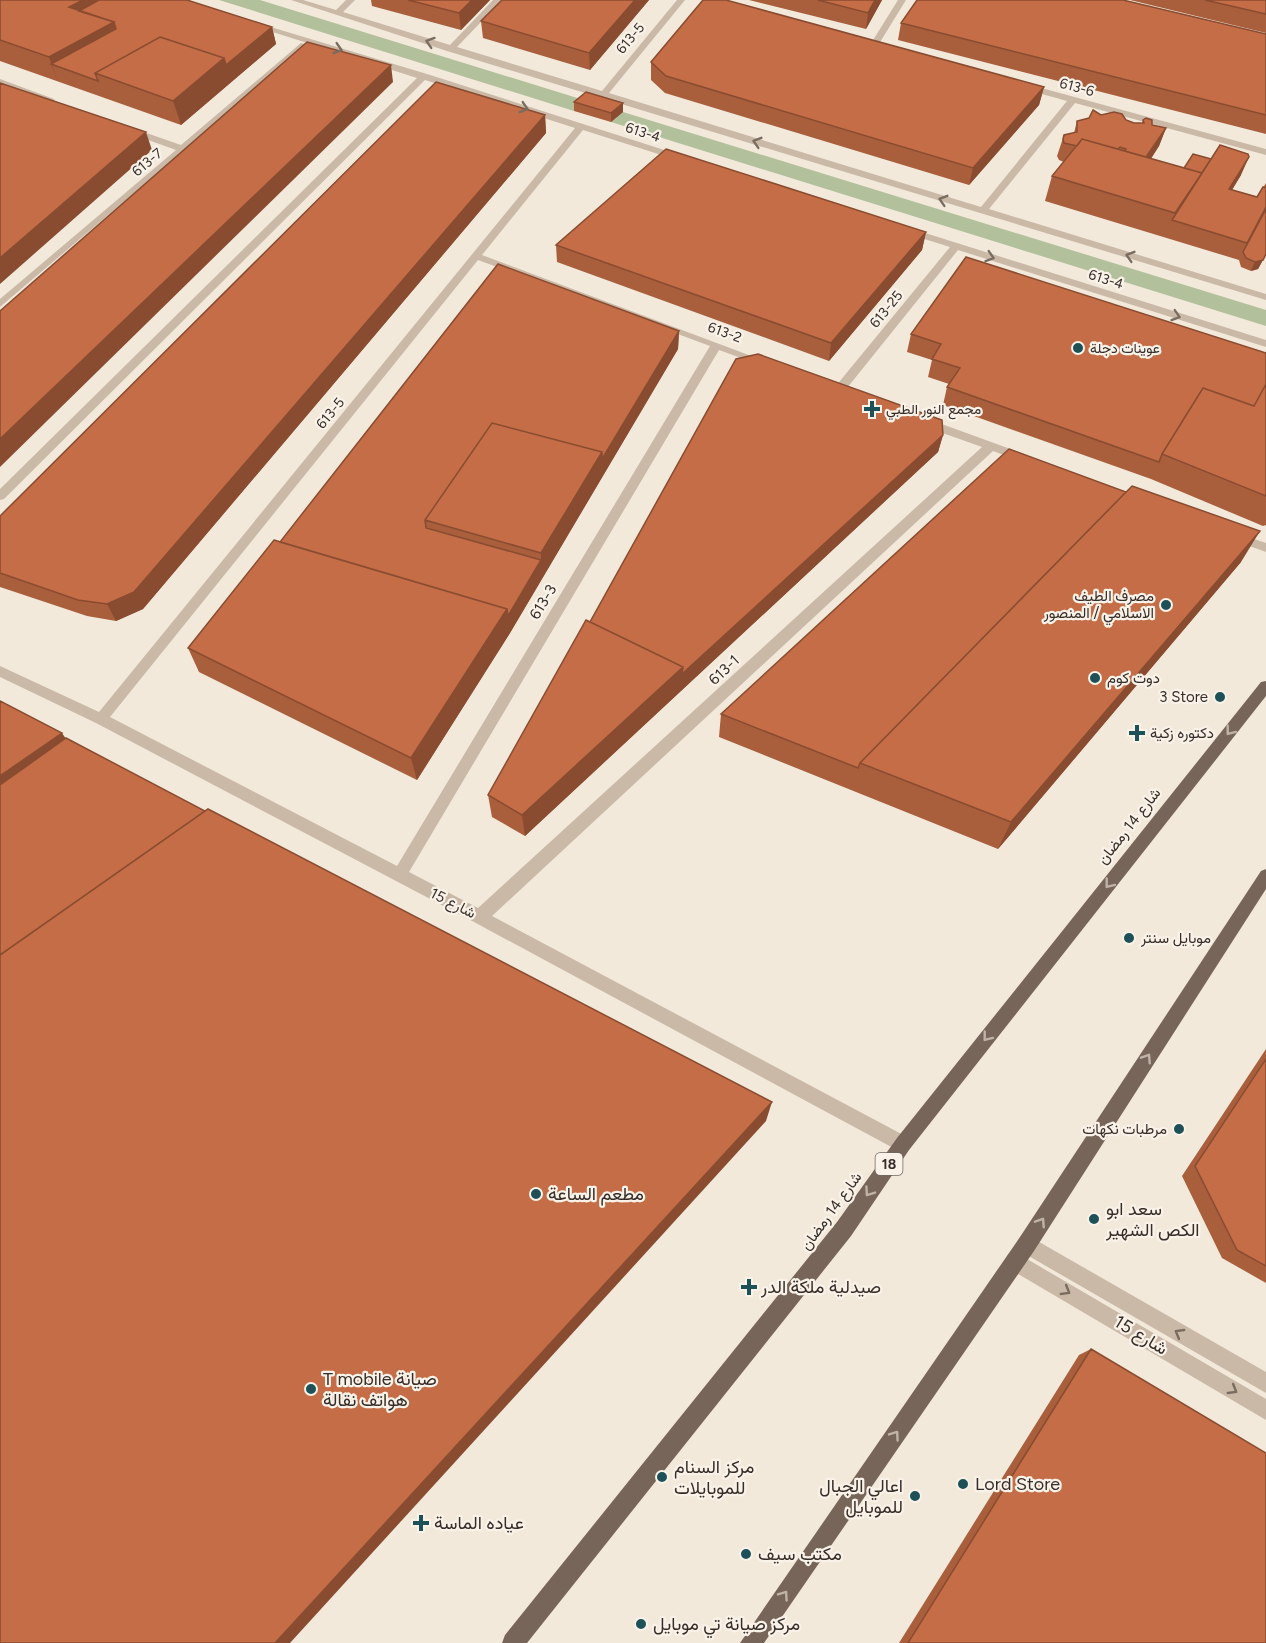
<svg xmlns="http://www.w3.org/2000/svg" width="1266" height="1643" font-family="Figtree,Vazirmatn,sans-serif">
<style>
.green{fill:#b2c09c}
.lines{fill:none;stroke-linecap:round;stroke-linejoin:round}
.minor{fill:#cab9a7;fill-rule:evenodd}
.major{fill:#786559;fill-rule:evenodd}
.wall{fill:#a95e3c}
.shaded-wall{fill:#894c31}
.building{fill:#c46d46;stroke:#894c31;stroke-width:1.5}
.oneway{stroke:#796c61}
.oneway2{stroke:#bfb3a8}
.poi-dot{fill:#1e5057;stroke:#f9f2e8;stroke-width:2}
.labels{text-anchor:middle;stroke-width:4.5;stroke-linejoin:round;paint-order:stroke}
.far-street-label{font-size:14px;fill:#362d28;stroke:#f9f2e8}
.far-poi-label{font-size:14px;fill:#362d28;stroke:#f9f2e8;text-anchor:start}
.shield{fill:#f9f2e8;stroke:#706862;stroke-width:1.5}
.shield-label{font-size:14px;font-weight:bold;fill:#362d28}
.poi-label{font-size:15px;fill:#362d28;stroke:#f9f2e8;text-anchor:end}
.street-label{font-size:15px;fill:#362d28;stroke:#f9f2e8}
.near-poi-label{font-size:18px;fill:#362d28;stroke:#f9f2e8;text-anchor:start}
.near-street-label{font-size:18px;fill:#362d28;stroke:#f9f2e8}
</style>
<rect width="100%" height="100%" fill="#f2e9db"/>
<path class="green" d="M 219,0 L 260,0 L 587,101 L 574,111 Z
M 623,112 L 1266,310 L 1266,326 L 611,122 Z"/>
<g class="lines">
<path class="minor" d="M 291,0 L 303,0 L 336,10 L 346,0 L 355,0 L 343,12 L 450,45 L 493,0 L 502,0 L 457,47 L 602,91 L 677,0 L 685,0 L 609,93 L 981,207 L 1067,101 L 1020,88 L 1020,84 L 1023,83 L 1266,149 L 1266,155 L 1075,103 L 989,209 L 1266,294 L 1266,300 L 447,51 Z
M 898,0 L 906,0 L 877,47 L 871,47 L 870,45 Z
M 251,21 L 427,74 L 683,156 L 683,160 L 677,160 L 583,130 L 482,255 L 773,364 L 771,366 L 763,366 L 719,350 L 409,872 L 478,908 L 982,447 L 920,425 L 920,419 L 928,419 L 1027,455 L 1029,458 L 1023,462 L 993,451 L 492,916 L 909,1138 L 912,1144 L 909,1150 L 903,1153 L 897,1150 L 474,922 L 96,723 L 0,677 L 0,666 L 99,712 L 575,128 L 425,80 L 4,499 L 0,500 L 0,489 L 417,78 L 251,25 ZM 478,260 L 710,346 L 397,866 L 110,717 Z
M 301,43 L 308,45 L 0,307 L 0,299 L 176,150 L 126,132 L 126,128 L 132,128 L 181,145 Z
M 0,79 L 54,99 L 55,101 L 48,103 L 0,85 Z
M 906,227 L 1266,340 L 1266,347 L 958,250 L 843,393 L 835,393 L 835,387 L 950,247 L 902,232 L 902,228 Z
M 1234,532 L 1266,543 L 1266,552 L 1230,539 L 1228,536 Z
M 1027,1235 L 1266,1372 L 1266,1393 L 1020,1251 L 1018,1244 L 1020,1237 Z
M 1015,1252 L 1266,1399 L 1266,1420 L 1008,1268 L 1006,1261 L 1008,1254 Z"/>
<path class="major" d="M 1266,681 L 1266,696 L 909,1150 L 851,1236 L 527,1643 L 502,1643 L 505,1635 L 837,1222 L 897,1138 L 1261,682 Z
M 1266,869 L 1266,889 L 1034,1251 L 764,1643 L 740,1643 L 1020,1237 L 1261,871 Z"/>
</g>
<path class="wall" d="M 0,0 L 272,27 L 276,44 L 181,125 L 0,61 Z
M 371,0 L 490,0 L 461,30 L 372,6 Z
M 502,0 L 649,0 L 590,70 L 483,38 L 481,21 Z
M 749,0 L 882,0 L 866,29 Z
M 1130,0 L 1266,0 L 1266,33 Z
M 901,23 L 1266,34 L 1266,134 L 898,40 Z
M 651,62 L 1044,87 L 1039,105 L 969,185 L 665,93 L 651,80 Z
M 574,102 L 623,112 L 611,122 L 574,111 Z
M 545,115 L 546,133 L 143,609 L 116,621 L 87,616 L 0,587 L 0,516 Z
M 1101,115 L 1126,120 L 1134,123 L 1142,123 L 1143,120 L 1152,125 L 1166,128 L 1159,146 L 1151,159 L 1184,168 L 1241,175 L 1232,190 L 1257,197 L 1266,183 L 1266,254 L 1258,269 L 1251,271 L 1241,267 L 1239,260 L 1045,201 L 1052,176 L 1064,162 L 1059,160 L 1057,156 L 1064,135 L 1074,133 L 1077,121 Z
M 926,232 L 922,250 L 829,361 L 557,262 L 556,245 Z
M 679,331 L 678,349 L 510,633 L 417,780 L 199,672 L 188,648 Z
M 911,334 L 1266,353 L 1266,525 L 1263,526 L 1151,479 L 943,405 L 947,387 L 949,384 L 928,377 L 932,360 L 907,352 Z
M 943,435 L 938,452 L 525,836 L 492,817 L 488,795 L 590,622 Z
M 1126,492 L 1241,562 L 998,849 L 719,737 L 721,714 Z
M 1266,1049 L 1266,1283 L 1222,1258 L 1182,1176 Z
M 1091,1349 L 1266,1643 L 899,1643 L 1079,1355 Z"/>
<path class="shaded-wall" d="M 83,0 L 136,0 L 95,22 L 69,7 Z
M 472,0 L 490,0 L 461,30 L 459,13 Z
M 635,0 L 649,0 L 590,70 L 589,53 Z
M 875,0 L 882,0 L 866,29 L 868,13 Z
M 114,22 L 122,46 L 51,64 L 58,82 L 49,57 Z
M 272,27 L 276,44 L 181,125 L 173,101 L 224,58 Z
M 391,65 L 393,82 L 0,467 L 0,439 Z
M 1044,87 L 1039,105 L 969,185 L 973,168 Z
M 623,103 L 623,112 L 611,122 L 611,113 Z
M 545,115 L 546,133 L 143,609 L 116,621 L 107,604 Z
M 1166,128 L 1159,146 L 1136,180 L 1143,163 Z
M 146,132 L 152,150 L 0,284 L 0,258 Z
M 1249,157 L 1241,175 L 1222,206 L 1229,189 Z
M 926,232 L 922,250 L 829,361 L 831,343 Z
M 1263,260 L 1258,269 L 1251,271 L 1255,262 Z
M 679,331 L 678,349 L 510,633 L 508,616 L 541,560 L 541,553 L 602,452 Z
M 943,435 L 938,452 L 525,836 L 522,815 L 683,667 Z
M 1260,531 L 1241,562 L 998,849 L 1011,822 Z
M 507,609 L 510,633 L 417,780 L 411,758 Z
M 62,733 L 81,761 L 0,819 L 0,776 Z
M 772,1102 L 766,1121 L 290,1643 L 275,1643 Z"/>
<path class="building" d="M 0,0 L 83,0 L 69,7 L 114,22 L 49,57 L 0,40 Z
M 99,0 L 187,0 L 272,27 L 226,65 L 224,58 L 160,37 L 95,73 L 98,81 L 51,64 L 116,29 L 114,22 L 79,11 Z
M 408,0 L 472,0 L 459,13 Z
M 502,0 L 635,0 L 589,53 L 481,21 Z
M 703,0 L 726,0 L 1044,87 L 973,168 L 666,76 L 651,62 Z
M 818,0 L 875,0 L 868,13 Z
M 917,0 L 1123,0 L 1266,34 L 1266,115 L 901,23 Z
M 1205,0 L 1266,0 L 1266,14 Z
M 160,37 L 224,58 L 173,101 L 95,73 Z
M 307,42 L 391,65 L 0,439 L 0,311 Z
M 436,82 L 545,115 L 134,592 L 107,604 L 78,600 L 0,573 L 0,516 Z
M 0,83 L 146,132 L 0,258 Z
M 586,92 L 623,103 L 611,113 L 574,102 Z
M 1093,110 L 1101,115 L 1114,112 L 1122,114 L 1126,120 L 1134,123 L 1144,123 L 1143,120 L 1146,118 L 1152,120 L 1152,125 L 1166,128 L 1146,157 L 1125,151 L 1126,149 L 1120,147 L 1118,149 L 1082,139 L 1077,146 L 1064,143 L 1063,139 L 1064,135 L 1077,132 L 1077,121 L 1089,118 Z
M 1082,139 L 1202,173 L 1175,213 L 1052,176 Z
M 1220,145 L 1248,154 L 1249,157 L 1229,189 L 1257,197 L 1263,187 L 1266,188 L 1266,207 L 1247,243 L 1172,220 Z
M 666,149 L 926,232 L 831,343 L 556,245 Z
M 1193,154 L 1211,159 L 1201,174 L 1202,173 L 1184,168 Z
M 1266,209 L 1266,254 L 1263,260 L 1255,262 L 1246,258 L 1243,252 Z
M 966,257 L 1266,353 L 1266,384 L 1254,406 L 1203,388 L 1162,454 L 1159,462 L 947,387 L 960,368 L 932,359 L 941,344 L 911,334 Z
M 498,264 L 679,331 L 602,459 L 602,452 L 492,423 L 425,520 L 426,528 L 541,560 L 508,616 L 507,609 L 280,542 Z
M 758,354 L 942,420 L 943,435 L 682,674 L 683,667 L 590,622 L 736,359 Z
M 1266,384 L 1266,496 L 1162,454 L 1203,388 L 1254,406 Z
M 492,423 L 602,452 L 541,553 L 425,520 Z
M 1009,449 L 1126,492 L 860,763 L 858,768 L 721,714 Z
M 1132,486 L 1260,531 L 1011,822 L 860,763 Z
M 274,540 L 507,609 L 411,758 L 188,648 Z
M 586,620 L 683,667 L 522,815 L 488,795 Z
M 0,701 L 62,733 L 0,776 Z
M 66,738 L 205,811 L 0,955 L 0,785 Z
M 208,809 L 772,1102 L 275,1643 L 0,1643 L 0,955 Z
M 1266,1059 L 1266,1266 L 1237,1250 L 1195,1166 Z
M 1091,1349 L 1266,1453 L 1266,1643 L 908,1643 Z"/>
<defs><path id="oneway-chevron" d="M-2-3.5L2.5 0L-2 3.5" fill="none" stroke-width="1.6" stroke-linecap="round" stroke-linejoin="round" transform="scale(1.5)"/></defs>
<g class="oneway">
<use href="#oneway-chevron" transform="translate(430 42) rotate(-162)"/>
<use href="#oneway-chevron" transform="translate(338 49) rotate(17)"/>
<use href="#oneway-chevron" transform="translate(524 108) rotate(18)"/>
<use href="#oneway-chevron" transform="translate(757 142) rotate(-163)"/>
<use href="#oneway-chevron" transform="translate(943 200) rotate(-163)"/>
<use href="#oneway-chevron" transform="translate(1130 256) rotate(-163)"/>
<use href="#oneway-chevron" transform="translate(990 257) rotate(18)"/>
<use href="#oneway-chevron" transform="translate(1176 316) rotate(18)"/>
<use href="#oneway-chevron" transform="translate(1066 1291) rotate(31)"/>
<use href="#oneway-chevron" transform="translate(1179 1333) rotate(-150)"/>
<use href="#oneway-chevron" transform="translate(1233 1390) rotate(31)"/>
</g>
<g class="oneway2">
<use href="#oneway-chevron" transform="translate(1230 731) rotate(128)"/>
<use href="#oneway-chevron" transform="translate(1109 884) rotate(128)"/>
<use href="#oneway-chevron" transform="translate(987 1037) rotate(128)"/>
<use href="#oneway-chevron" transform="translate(1147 1058) rotate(-57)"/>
<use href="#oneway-chevron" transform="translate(869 1192) rotate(125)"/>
<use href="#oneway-chevron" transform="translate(1041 1222) rotate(-57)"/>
<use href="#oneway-chevron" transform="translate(895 1435) rotate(-55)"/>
<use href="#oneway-chevron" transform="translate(784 1595) rotate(-55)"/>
</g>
<g class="poi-dot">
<circle cx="1078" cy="348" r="6"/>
<path d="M869 400h6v6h6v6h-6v6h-6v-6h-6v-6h6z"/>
<circle cx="1166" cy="605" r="6"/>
<circle cx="1095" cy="678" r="6"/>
<circle cx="1220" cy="697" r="6"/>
<path d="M1134 724h6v6h6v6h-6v6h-6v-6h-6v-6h6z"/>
<circle cx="1129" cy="938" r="6"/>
<circle cx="1179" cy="1129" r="6"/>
<circle cx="536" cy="1194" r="6"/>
<circle cx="1094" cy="1219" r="6"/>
<path d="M746 1278h6v6h6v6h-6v6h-6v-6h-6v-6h6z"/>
<circle cx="311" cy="1389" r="6"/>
<circle cx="662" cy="1477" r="6"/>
<circle cx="963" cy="1484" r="6"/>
<circle cx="915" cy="1496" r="6"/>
<path d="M418 1514h6v6h6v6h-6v6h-6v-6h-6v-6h6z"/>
<circle cx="746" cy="1554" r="6"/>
<circle cx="641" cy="1624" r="6"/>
</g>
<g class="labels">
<g class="far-street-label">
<text transform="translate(630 38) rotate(-50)" y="5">613-5</text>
<text transform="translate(1077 87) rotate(15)" y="5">613-6</text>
<text transform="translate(643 132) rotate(18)" y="5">613-4</text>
<text transform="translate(147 162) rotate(-40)" y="5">613-7</text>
<text transform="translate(1106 279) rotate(18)" y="5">613-4</text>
<text transform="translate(886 309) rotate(-51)" y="5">613-25</text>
<text transform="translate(725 332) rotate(20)" y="5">613-2</text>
<text transform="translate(330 413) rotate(-51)" y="5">613-5</text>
</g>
<g class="far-poi-label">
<text x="1090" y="353">عوينات دجلة</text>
<text x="886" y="414">مجمع النور الطبي</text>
</g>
<rect class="shield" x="875.5" y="1153" width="27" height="22" rx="4.5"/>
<g class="shield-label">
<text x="889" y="1169">18</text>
</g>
<g class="poi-label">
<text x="1154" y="601">مصرف الطيف<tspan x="1154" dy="17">الاسلامي / المنصور</tspan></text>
<text x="1107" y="683" text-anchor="start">دوت كوم</text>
<text x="1208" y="702">3 Store</text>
<text x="1150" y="738" text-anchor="start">دكتوره زكية</text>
<text x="1141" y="943" text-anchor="start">موبايل سنتر</text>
<text x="1167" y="1134">مرطبات نكهات</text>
</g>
<g class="street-label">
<text transform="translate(543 602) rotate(-59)" y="5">613-3</text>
<text transform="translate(724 670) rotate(-43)" y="5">613-1</text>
<text transform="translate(1129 826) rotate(-52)" y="5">شارع 14 رمضان</text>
<text transform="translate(453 903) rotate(27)" y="5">شارع 15</text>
<text transform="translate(831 1211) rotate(-54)" y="5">شارع 14 رمضان</text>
</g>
<g class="near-poi-label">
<text x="548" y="1200">مطعم الساعة</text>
<text x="1106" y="1215">سعد ابو<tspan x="1106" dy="21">الكص الشهير</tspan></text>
<text x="761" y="1293">صيدلية ملكة الدر</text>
<text x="323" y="1385">T mobile صيانة<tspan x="323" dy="21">هواتف نقالة</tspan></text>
<text x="674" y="1473">مركز السنام<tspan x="674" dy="21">للموبايلات</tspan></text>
<text x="975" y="1490">Lord Store</text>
<text x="903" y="1492" text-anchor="end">اعالي الجبال<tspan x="903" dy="21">للموبايل</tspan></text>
<text x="434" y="1529">عياده الماسة</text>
<text x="758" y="1560">مكتب سيف</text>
<text x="653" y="1630">مركز صيانة تي موبايل</text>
</g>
<g class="near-street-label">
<text transform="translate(1141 1335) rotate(31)" y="6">شارع 15</text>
</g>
</g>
</svg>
